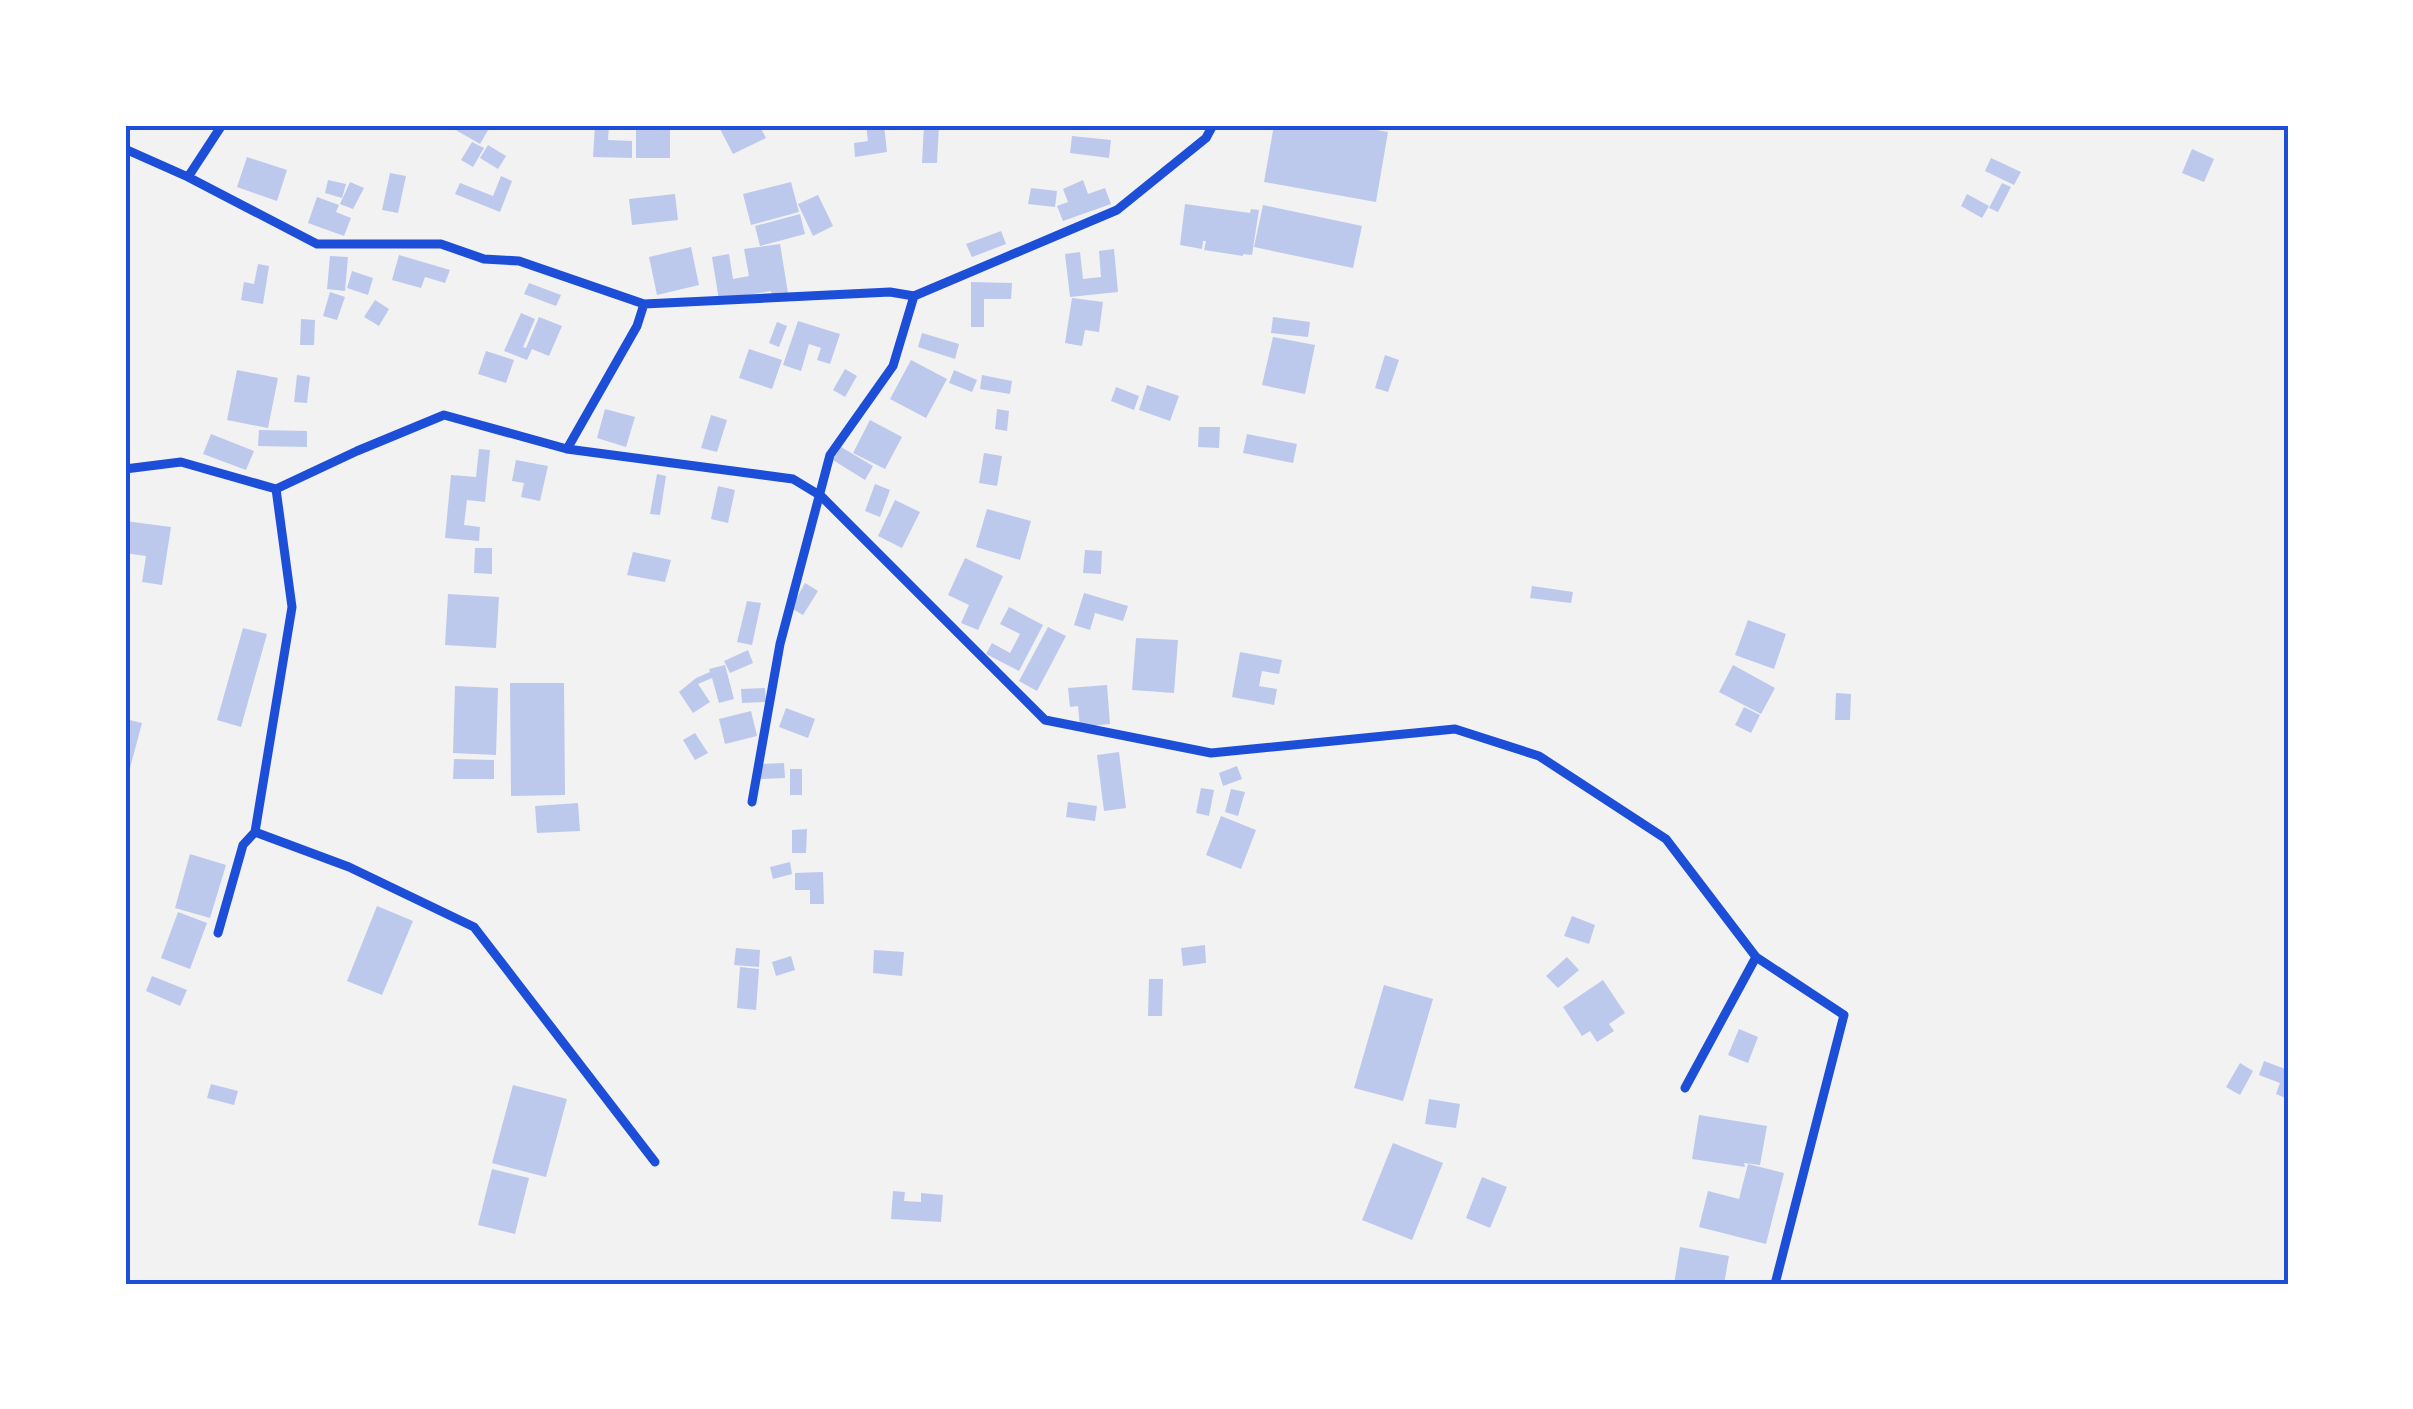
<svg xmlns="http://www.w3.org/2000/svg" width="2413" height="1409" font-family="'Source Serif 4',serif">
<style>
.building{fill:#bdc9ec}
.lines{fill:none;stroke-linecap:round;stroke-linejoin:round}
.minor{stroke:#1d4ed8;stroke-width:9}
.neatline{fill:none;stroke:#1d4ed8;stroke-width:4}
</style>
<rect width="100%" height="100%" fill="#f2f2f2"/>
<path class="building" d="M 447,125 L 491,125 L 480,144 Z
M 595,125 L 609,125 L 608,140 L 632,141 L 632,158 L 593,157 Z
M 636,125 L 670,125 L 670,158 L 636,158 Z
M 718,125 L 759,125 L 766,138 L 733,154 Z
M 866,125 L 884,125 L 887,152 L 855,157 L 854,143 L 868,141 Z
M 924,125 L 939,125 L 937,163 L 922,163 Z
M 1274,125 L 1349,125 L 1388,132 L 1376,202 L 1264,182 Z
M 1072,136 L 1111,140 L 1109,158 L 1070,153 Z
M 472,142 L 484,148 L 473,167 L 461,160 Z
M 488,145 L 506,156 L 498,169 L 480,158 Z
M 2192,149 L 2214,159 L 2204,182 L 2182,173 Z
M 247,157 L 287,170 L 277,201 L 237,187 Z
M 1991,158 L 2021,172 L 2014,185 L 1985,171 Z
M 390,173 L 406,176 L 398,213 L 382,210 Z
M 501,176 L 512,181 L 500,212 L 455,194 L 460,183 L 493,196 Z
M 328,180 L 346,184 L 342,198 L 325,193 Z
M 1083,180 L 1088,194 L 1105,188 L 1111,204 L 1063,221 L 1057,206 L 1068,202 L 1063,189 Z
M 350,182 L 364,188 L 353,209 L 340,204 Z
M 791,182 L 799,212 L 751,225 L 743,194 Z
M 2002,183 L 2011,187 L 1998,212 L 1989,208 Z
M 1031,188 L 1057,191 L 1055,207 L 1028,204 Z
M 675,194 L 678,220 L 632,225 L 629,199 Z
M 1967,194 L 1989,206 L 1982,218 L 1961,206 Z
M 818,195 L 833,226 L 813,236 L 798,204 Z
M 317,197 L 339,205 L 336,212 L 351,218 L 344,236 L 308,223 Z
M 1185,204 L 1250,213 L 1251,209 L 1259,210 L 1252,255 L 1243,254 L 1243,256 L 1204,250 L 1206,241 L 1203,241 L 1202,249 L 1180,245 Z
M 1263,205 L 1362,226 L 1353,268 L 1254,247 Z
M 800,214 L 805,234 L 760,246 L 755,226 Z
M 1001,231 L 1006,244 L 972,257 L 966,244 Z
M 780,244 L 788,293 L 772,296 L 771,291 L 719,300 L 712,257 L 729,254 L 733,279 L 749,276 L 744,249 Z
M 691,247 L 699,285 L 657,295 L 649,257 Z
M 1114,249 L 1118,292 L 1070,297 L 1065,254 L 1080,252 L 1083,279 L 1101,277 L 1099,251 Z
M 399,255 L 450,270 L 445,283 L 425,277 L 421,288 L 392,280 Z
M 330,256 L 348,257 L 345,291 L 327,289 Z
M 258,264 L 269,266 L 263,304 L 241,300 L 244,282 L 254,284 Z
M 352,271 L 373,278 L 368,295 L 347,288 Z
M 971,282 L 1012,283 L 1011,299 L 984,299 L 984,327 L 971,327 Z
M 529,283 L 561,295 L 556,306 L 524,294 Z
M 330,292 L 345,297 L 337,320 L 323,316 Z
M 1072,298 L 1103,302 L 1099,332 L 1085,330 L 1082,346 L 1065,343 Z
M 375,300 L 389,309 L 379,326 L 364,317 Z
M 521,313 L 535,319 L 523,347 L 526,348 L 539,317 L 562,326 L 549,356 L 532,349 L 527,360 L 504,351 Z
M 1273,317 L 1310,322 L 1308,337 L 1271,333 Z
M 301,319 L 315,320 L 314,345 L 300,345 Z
M 798,321 L 840,334 L 830,364 L 817,360 L 821,348 L 809,344 L 801,371 L 783,365 Z
M 777,322 L 787,326 L 779,347 L 769,343 Z
M 922,333 L 959,344 L 955,359 L 918,347 Z
M 1273,337 L 1315,345 L 1305,394 L 1262,385 Z
M 749,349 L 782,360 L 772,389 L 739,378 Z
M 486,351 L 514,360 L 506,383 L 478,374 Z
M 1385,355 L 1399,360 L 1388,392 L 1375,388 Z
M 911,360 L 947,379 L 926,418 L 890,399 Z
M 845,369 L 857,376 L 845,397 L 833,390 Z
M 237,370 L 278,378 L 268,428 L 227,420 Z
M 954,370 L 977,380 L 972,392 L 949,383 Z
M 297,375 L 310,377 L 307,403 L 294,402 Z
M 982,375 L 1012,381 L 1010,394 L 980,389 Z
M 1147,385 L 1179,396 L 1170,421 L 1139,410 Z
M 1116,387 L 1139,396 L 1134,410 L 1111,401 Z
M 605,409 L 635,417 L 626,447 L 597,438 Z
M 997,409 L 1009,411 L 1007,431 L 995,429 Z
M 711,415 L 727,420 L 717,452 L 701,448 Z
M 870,420 L 902,437 L 885,469 L 853,453 Z
M 1199,427 L 1220,427 L 1219,448 L 1198,447 Z
M 259,430 L 307,431 L 307,447 L 258,446 Z
M 211,434 L 254,451 L 246,470 L 203,454 Z
M 1247,434 L 1297,444 L 1293,463 L 1243,453 Z
M 841,447 L 873,466 L 865,480 L 833,460 Z
M 479,449 L 490,450 L 485,502 L 467,500 L 464,525 L 480,527 L 479,541 L 445,538 L 451,475 L 476,477 Z
M 984,453 L 1002,456 L 997,486 L 979,483 Z
M 516,460 L 548,466 L 540,501 L 521,497 L 524,483 L 512,481 Z
M 657,474 L 666,476 L 660,515 L 650,514 Z
M 875,484 L 890,490 L 880,517 L 865,511 Z
M 718,486 L 735,490 L 728,523 L 711,519 Z
M 895,500 L 920,512 L 902,548 L 878,536 Z
M 987,509 L 1031,521 L 1020,560 L 976,547 Z
M 125,521 L 171,527 L 162,585 L 142,582 L 146,556 L 125,553 Z
M 475,548 L 492,548 L 492,574 L 474,573 Z
M 1085,550 L 1102,551 L 1101,574 L 1083,573 Z
M 633,552 L 671,560 L 665,582 L 627,575 Z
M 965,558 L 1003,576 L 978,630 L 961,623 L 969,605 L 948,595 Z
M 805,583 L 818,591 L 803,615 L 791,608 Z
M 1532,586 L 1573,592 L 1571,603 L 1530,598 Z
M 1084,593 L 1128,606 L 1123,621 L 1095,613 L 1090,630 L 1074,625 Z
M 448,594 L 499,597 L 496,648 L 445,645 Z
M 747,601 L 761,603 L 752,645 L 737,642 Z
M 1009,607 L 1043,625 L 1019,671 L 986,654 L 992,643 L 1010,653 L 1020,634 L 1000,624 Z
M 1748,620 L 1786,634 L 1774,669 L 1735,655 Z
M 1048,627 L 1066,636 L 1037,691 L 1019,681 Z
M 243,628 L 267,634 L 241,727 L 217,720 Z
M 1136,638 L 1178,640 L 1174,693 L 1132,690 Z
M 748,650 L 753,663 L 730,673 L 724,661 Z
M 1240,652 L 1282,660 L 1279,674 L 1262,671 L 1259,686 L 1277,689 L 1274,705 L 1232,697 Z
M 725,665 L 734,699 L 719,703 L 712,678 L 698,684 L 710,702 L 693,713 L 679,692 L 696,678 L 710,672 L 709,669 Z
M 1733,665 L 1775,688 L 1761,714 L 1719,692 Z
M 510,683 L 564,683 L 565,795 L 511,796 Z
M 1107,685 L 1110,724 L 1080,727 L 1078,706 L 1070,707 L 1068,688 Z
M 455,686 L 498,688 L 496,755 L 453,753 Z
M 765,688 L 766,702 L 742,703 L 741,689 Z
M 1836,693 L 1851,694 L 1850,720 L 1835,720 Z
M 1744,707 L 1760,715 L 1751,733 L 1735,725 Z
M 786,708 L 815,719 L 808,738 L 779,727 Z
M 751,711 L 757,736 L 725,744 L 719,719 Z
M 125,719 L 142,723 L 129,772 L 125,771 Z
M 695,733 L 708,753 L 695,760 L 683,740 Z
M 1119,752 L 1126,808 L 1104,811 L 1097,755 Z
M 454,759 L 494,760 L 494,779 L 453,779 Z
M 784,763 L 785,778 L 761,779 L 760,764 Z
M 1237,766 L 1242,779 L 1223,786 L 1219,773 Z
M 790,769 L 802,769 L 802,795 L 790,795 Z
M 1201,788 L 1214,790 L 1209,816 L 1196,813 Z
M 1231,789 L 1245,792 L 1238,816 L 1225,812 Z
M 1068,802 L 1097,806 L 1095,821 L 1066,817 Z
M 578,803 L 580,831 L 537,833 L 535,806 Z
M 1221,816 L 1256,830 L 1241,869 L 1206,855 Z
M 807,829 L 806,853 L 792,853 L 792,830 Z
M 190,854 L 226,865 L 210,918 L 175,908 Z
M 790,862 L 792,874 L 773,879 L 770,867 Z
M 823,872 L 824,904 L 810,904 L 810,890 L 795,890 L 795,873 Z
M 377,906 L 413,921 L 382,995 L 347,981 Z
M 178,912 L 207,923 L 190,969 L 161,958 Z
M 1572,916 L 1595,925 L 1589,944 L 1564,936 Z
M 1205,945 L 1206,963 L 1183,966 L 1181,948 Z
M 736,948 L 760,950 L 759,967 L 734,965 Z
M 874,950 L 904,952 L 902,976 L 873,973 Z
M 791,956 L 795,970 L 776,976 L 772,962 Z
M 1567,957 L 1579,970 L 1558,988 L 1546,976 Z
M 740,967 L 759,969 L 756,1010 L 737,1008 Z
M 152,976 L 187,990 L 180,1006 L 146,991 Z
M 1149,979 L 1163,979 L 1162,1016 L 1148,1016 Z
M 1603,980 L 1625,1013 L 1609,1024 L 1614,1031 L 1597,1042 L 1590,1031 L 1582,1036 L 1563,1007 Z
M 1384,985 L 1433,999 L 1403,1101 L 1354,1088 Z
M 1739,1029 L 1758,1037 L 1748,1063 L 1728,1055 Z
M 2264,1061 L 2288,1070 L 2288,1099 L 2276,1094 L 2280,1083 L 2259,1075 Z
M 2240,1063 L 2253,1071 L 2240,1095 L 2226,1087 Z
M 211,1084 L 238,1091 L 234,1105 L 207,1098 Z
M 513,1085 L 567,1099 L 546,1177 L 492,1163 Z
M 1429,1099 L 1460,1104 L 1456,1128 L 1425,1124 Z
M 1699,1115 L 1767,1126 L 1760,1165 L 1744,1163 L 1745,1167 L 1692,1159 Z
M 1393,1143 L 1443,1163 L 1412,1240 L 1362,1220 Z
M 1748,1164 L 1784,1173 L 1766,1244 L 1699,1227 L 1708,1191 L 1739,1199 Z
M 492,1169 L 529,1178 L 515,1234 L 478,1225 Z
M 1482,1177 L 1507,1187 L 1490,1228 L 1466,1218 Z
M 893,1191 L 905,1192 L 904,1201 L 921,1202 L 921,1193 L 943,1195 L 941,1222 L 891,1219 Z
M 1680,1247 L 1729,1256 L 1724,1284 L 1674,1284 Z"/>
<g class="lines">
<path class="minor" d="M 125,149 L 188,177 L 317,244 L 441,244 L 484,259 L 519,261 L 644,304 L 890,292 L 914,296 L 1117,210 L 1206,138 L 1213,125
M 188,177 L 222,125
M 567,449 L 637,326 L 644,304
M 125,469 L 181,462 L 276,489 L 357,451 L 444,415 L 567,449 L 793,479 L 821,496 L 1045,720 L 1211,753 L 1455,729 L 1539,756 L 1666,839 L 1756,957 L 1844,1015 L 1775,1284
M 752,802 L 780,644 L 830,455 L 893,366 L 914,296
M 255,832 L 349,867 L 474,927 L 655,1162
M 218,933 L 243,845 L 255,832 L 292,607 L 276,489
M 1685,1088 L 1756,957"/>
</g>
<rect width="2413" height="1409" fill="none" stroke="#ffffff" stroke-width="255"/>
<rect x="128" y="128" width="2158" height="1154" class="neatline"/>
</svg>
